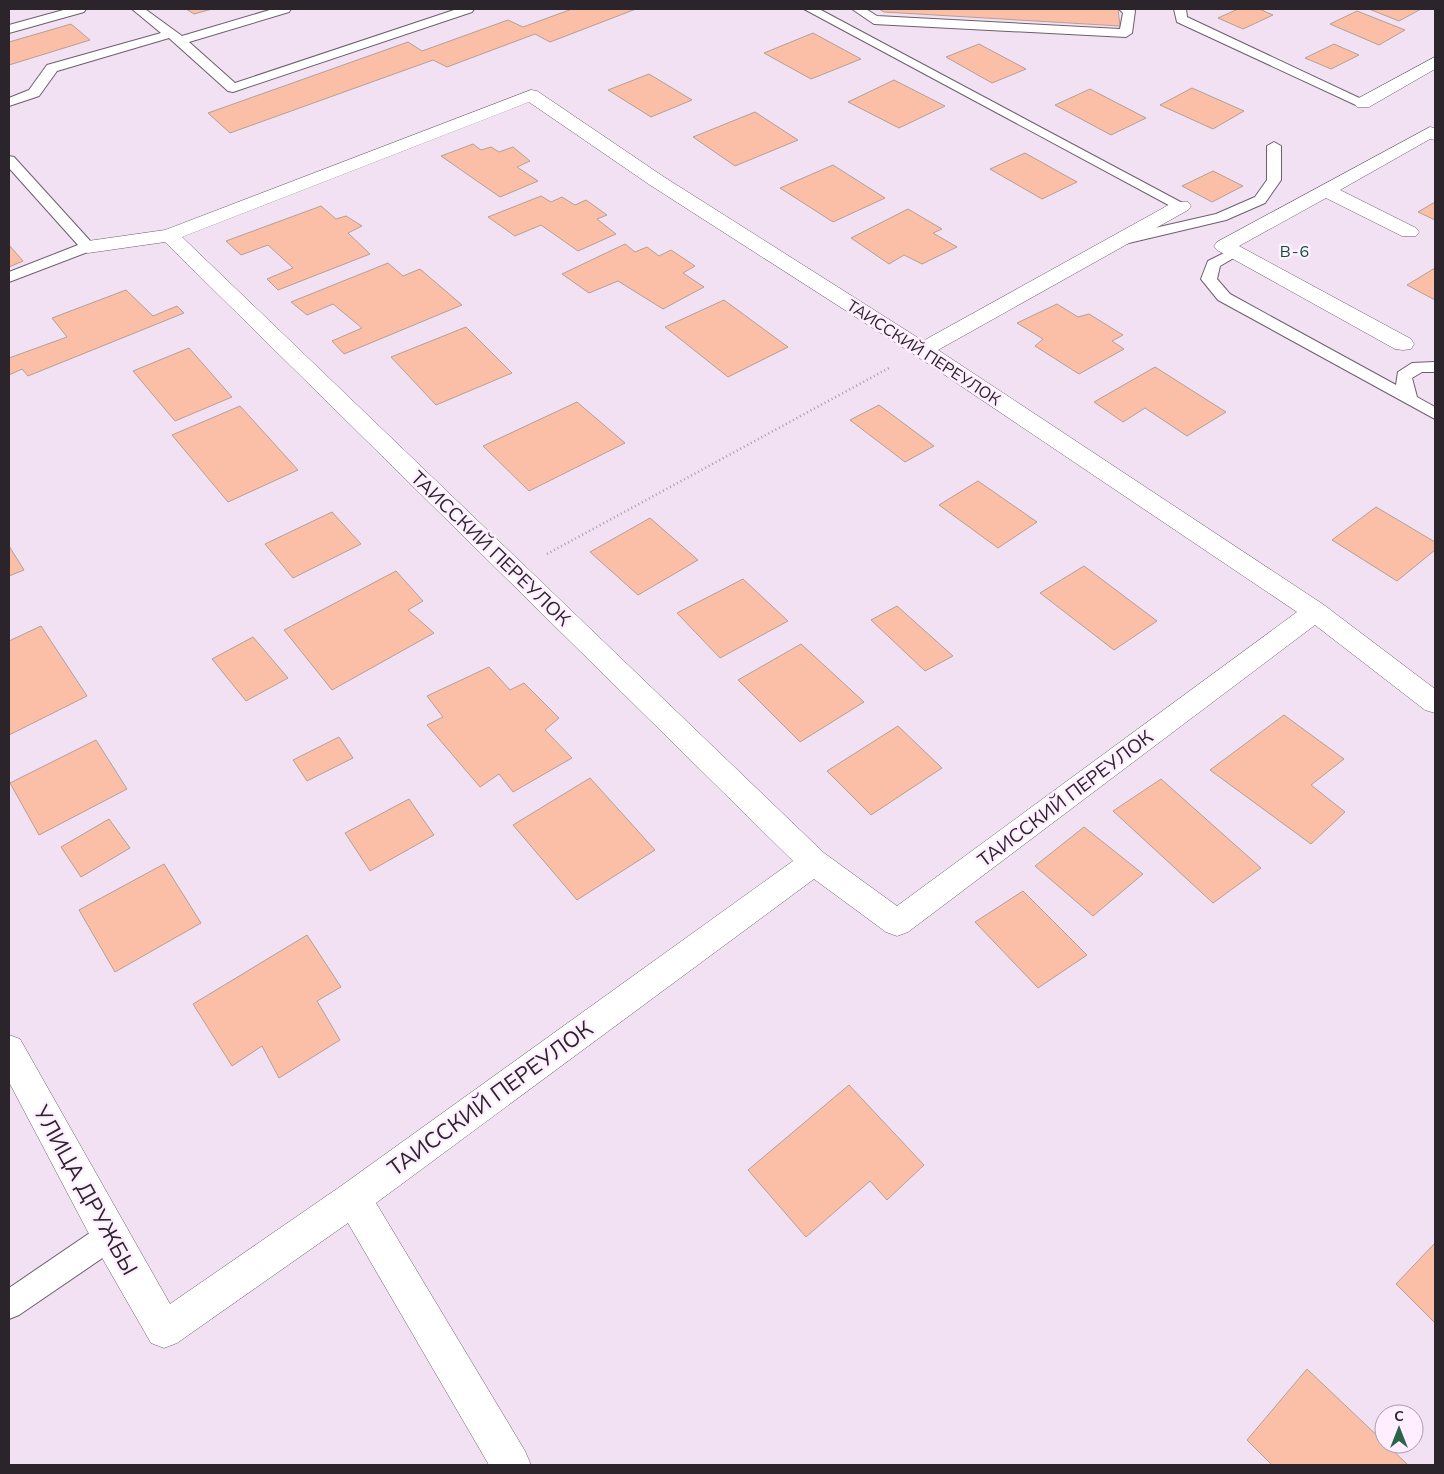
<svg xmlns="http://www.w3.org/2000/svg" width="1444" height="1474" font-family="Mulish,sans-serif">
<style>
.building{fill:#fbbfa7;stroke:#b59f96}
.lines{fill:none;stroke-linecap:round;stroke-linejoin:round}
.service-casing{stroke:#6d5f6d;stroke-width:2}
.minor-casing{stroke:#6d5f6d;stroke-width:1}
.path{stroke:#a79ba8;stroke-width:2.5;stroke-dasharray:1 3;stroke-linecap:butt}
.service{fill:#fff;fill-rule:evenodd}
.minor{fill:#fff;fill-rule:evenodd}
.labels{text-anchor:middle;stroke-width:5;stroke-linejoin:round;paint-order:stroke}
.far-neighbourhood-label{font-size:16px;letter-spacing:1px;fill:#0a5137;stroke:#fef}
.far-street-label{font-size:16px;fill:#2b252b;stroke:#fef}
.street-label{font-size:19px;fill:#2b252b;stroke:#fef}
.near-street-label{font-size:22px;fill:#2b252b;stroke:#fef}
</style>
<rect width="100%" height="100%" fill="#f1e1f2"/>
<path class="building" d="M 186,9 L 212,9 L 194,14 Z
M 572,9 L 636,9 L 550,42 L 535,34 L 447,67 L 433,60 L 230,133 L 208,113 L 408,42 L 422,51 L 508,20 L 523,27 Z
M 879,9 L 1118,9 L 1120,26 L 884,12 Z
M 1238,9 L 1259,9 L 1273,15 L 1243,29 L 1218,18 Z
M 1369,9 L 1421,9 L 1399,21 Z
M 1357,11 L 1405,30 L 1379,45 L 1330,24 Z
M 71,24 L 90,40 L 9,65 L 9,42 Z
M 813,33 L 861,59 L 811,79 L 764,53 Z
M 979,44 L 1026,69 L 992,83 L 946,57 Z
M 1334,44 L 1359,55 L 1331,69 L 1305,58 Z
M 649,74 L 692,100 L 651,117 L 608,90 Z
M 894,80 L 945,106 L 899,128 L 848,102 Z
M 1192,88 L 1244,111 L 1213,129 L 1160,105 Z
M 1090,89 L 1146,118 L 1111,135 L 1055,105 Z
M 755,112 L 798,140 L 735,166 L 693,137 Z
M 473,144 L 481,150 L 491,147 L 499,152 L 513,147 L 530,161 L 517,167 L 538,181 L 500,197 L 441,156 Z
M 1025,153 L 1077,182 L 1042,199 L 990,169 Z
M 833,165 L 885,198 L 833,222 L 780,188 Z
M 1213,171 L 1243,186 L 1212,202 L 1182,186 Z
M 541,196 L 551,202 L 562,197 L 575,205 L 586,200 L 607,215 L 597,219 L 616,234 L 578,251 L 541,225 L 515,236 L 488,217 Z
M 1435,202 L 1435,220 L 1418,212 Z
M 321,206 L 336,219 L 346,216 L 362,226 L 348,233 L 370,254 L 278,290 L 267,279 L 293,268 L 268,245 L 241,255 L 226,241 Z
M 908,209 L 942,229 L 933,233 L 957,247 L 922,264 L 904,255 L 889,264 L 851,238 Z
M 625,244 L 635,252 L 647,247 L 659,256 L 671,250 L 695,266 L 683,273 L 704,287 L 663,309 L 618,281 L 589,293 L 562,274 Z
M 9,245 L 23,261 L 9,267 Z
M 388,263 L 403,276 L 420,269 L 462,305 L 344,354 L 332,341 L 362,328 L 333,304 L 307,315 L 291,302 Z
M 1435,268 L 1435,300 L 1407,285 Z
M 126,290 L 153,316 L 177,306 L 184,313 L 28,376 L 22,369 L 9,375 L 9,358 L 67,337 L 52,318 Z
M 724,300 L 788,347 L 728,377 L 665,327 Z
M 1057,304 L 1078,317 L 1089,314 L 1123,335 L 1112,341 L 1124,349 L 1079,374 L 1035,346 L 1043,339 L 1017,323 Z
M 466,327 L 512,373 L 436,405 L 391,357 Z
M 189,348 L 232,397 L 175,421 L 133,371 Z
M 1155,367 L 1226,412 L 1187,436 L 1145,408 L 1123,422 L 1094,402 Z
M 577,402 L 625,443 L 529,491 L 483,446 Z
M 879,405 L 934,446 L 905,462 L 850,420 Z
M 240,406 L 298,470 L 228,502 L 172,435 Z
M 978,481 L 1037,522 L 998,548 L 939,505 Z
M 1376,507 L 1435,542 L 1435,550 L 1397,581 L 1332,540 Z
M 332,512 L 361,544 L 293,578 L 265,544 Z
M 650,518 L 698,560 L 638,595 L 590,552 Z
M 9,546 L 24,570 L 9,576 Z
M 1084,566 L 1157,621 L 1114,650 L 1040,593 Z
M 396,571 L 423,601 L 408,610 L 434,633 L 332,690 L 284,630 Z
M 743,579 L 788,621 L 720,658 L 677,613 Z
M 897,606 L 953,656 L 925,671 L 871,620 Z
M 41,626 L 87,696 L 9,735 L 9,641 Z
M 253,637 L 288,678 L 246,701 L 212,659 Z
M 801,644 L 864,702 L 800,742 L 738,680 Z
M 489,667 L 510,690 L 524,683 L 559,718 L 545,730 L 572,758 L 513,792 L 499,774 L 480,787 L 427,725 L 443,717 L 427,696 Z
M 1284,715 L 1344,759 L 1311,785 L 1345,812 L 1311,844 L 1210,770 Z
M 898,726 L 942,768 L 871,815 L 827,771 Z
M 339,737 L 353,758 L 307,781 L 293,760 Z
M 96,740 L 127,789 L 39,835 L 10,783 Z
M 590,778 L 655,850 L 577,900 L 513,825 Z
M 1161,779 L 1261,868 L 1213,903 L 1113,811 Z
M 409,799 L 434,835 L 370,871 L 345,833 Z
M 109,819 L 130,848 L 81,877 L 61,847 Z
M 1084,827 L 1143,874 L 1093,916 L 1035,866 Z
M 164,864 L 201,923 L 115,972 L 79,910 Z
M 1023,891 L 1087,955 L 1038,988 L 975,922 Z
M 307,935 L 341,987 L 317,1001 L 340,1040 L 279,1078 L 262,1046 L 232,1066 L 193,1004 Z
M 849,1085 L 924,1165 L 887,1200 L 870,1181 L 806,1237 L 748,1170 Z
M 1435,1243 L 1435,1323 L 1396,1284 Z
M 1307,1369 L 1407,1464 L 1406,1465 L 1272,1465 L 1247,1440 Z"/>
<g class="lines">
<g class="service-casing">
<path id="service" d="M 67,9 L 86,9 L 84,12 L 9,33 L 9,25 Z
M 132,9 L 145,9 L 182,36 L 273,9 L 291,9 L 289,12 L 189,42 L 235,83 L 457,9 L 474,9 L 472,12 L 233,92 L 228,91 L 169,38 L 57,71 L 39,96 L 9,106 L 9,98 L 29,90 L 47,65 L 161,33 Z
M 804,9 L 819,9 L 1188,206 L 1186,209 L 1176,209 Z
M 852,9 L 866,9 L 877,16 L 1120,29 L 1123,13 L 1119,9 L 1134,9 L 1135,11 L 1132,33 L 1126,37 L 874,24 Z
M 1174,9 L 1186,9 L 1187,17 L 1370,103 L 1368,106 L 1358,106 L 1177,22 Z
M 1274,142 L 1281,146 L 1281,180 L 1265,203 L 1226,220 L 1116,246 L 1108,241 L 1111,238 L 1216,214 L 1255,197 L 1267,180 L 1267,146 Z
M 9,156 L 14,157 L 93,244 L 96,247 L 93,250 L 9,282 L 9,272 L 78,245 L 9,168 Z
M 1236,247 L 1244,252 L 1220,266 L 1217,279 L 1230,294 L 1396,385 L 1398,372 L 1412,363 L 1435,362 L 1435,372 L 1422,372 L 1412,378 L 1417,397 L 1435,407 L 1435,419 L 1218,300 L 1201,279 L 1208,261 Z
M 110,1222 L 120,1226 L 124,1236 L 120,1246 L 19,1315 L 9,1319 L 9,1288 L 100,1226 Z"/>
</g>
<g class="minor-casing">
<path id="minor" d="M 1435,57 L 1435,69 L 1369,107 L 1357,107 L 1354,103 L 1357,99 Z
M 531,90 L 537,91 L 664,177 L 923,341 L 1174,202 L 1188,202 L 1191,206 L 1188,210 L 938,350 L 1324,605 L 1435,689 L 1435,713 L 1425,710 L 1315,625 L 908,932 L 897,936 L 886,932 L 814,879 L 376,1203 L 525,1451 L 531,1465 L 489,1465 L 348,1223 L 177,1343 L 164,1348 L 151,1343 L 97,1249 L 9,1082 L 9,1035 L 20,1039 L 170,1304 L 341,1186 L 793,861 L 165,242 L 88,253 L 81,251 L 78,247 L 81,243 L 88,241 L 165,230 ZM 529,102 L 650,185 L 915,355 L 1297,612 L 897,906 L 824,853 L 182,237 Z
M 1430,127 L 1435,128 L 1435,140 L 1430,139 L 1340,190 L 1416,228 L 1419,232 L 1416,236 L 1402,236 L 1326,198 L 1239,246 L 1411,339 L 1414,344 L 1411,349 L 1403,350 L 1395,349 L 1217,250 L 1214,246 L 1217,242 Z"/>
</g>
<path class="path" d="M 547,554 L 889,368"/>
<use href="#service" class="service"/>
<use href="#minor" class="minor"/>
</g>
<g class="labels">
<g class="far-neighbourhood-label">
<text x="1295" y="257">В-6</text>
</g>
<g class="far-street-label">
<text transform="translate(924 352) rotate(33)" y="6">ТАИССКИЙ ПЕРЕУЛОК</text>
</g>
<g class="street-label">
<text transform="translate(491 548) rotate(44)" y="7">ТАИССКИЙ ПЕРЕУЛОК</text>
<text transform="translate(1065 798) rotate(-37)" y="7">ТАИССКИЙ ПЕРЕУЛОК</text>
</g>
<g class="near-street-label">
<text transform="translate(490 1098) rotate(-36)" y="8">ТАИССКИЙ ПЕРЕУЛОК</text>
<text transform="translate(86 1190) rotate(61)" y="8">УЛИЦА ДРУЖБЫ</text>
</g>
</g>
<rect width="1444" height="1474" fill="none" stroke="#2b252b" stroke-width="20"/>
<g transform="translate(1399 1429)"><circle r="24" fill="#ffeeff" stroke="#aa9eaa"/>
<path d="M0-4L9 19L0 12L-9 19Z" fill="#2c644b"/>
<text y="-8" font-size="14" font-weight="bold" text-anchor="middle" fill="#2b252b">С</text>
</g>
</svg>
